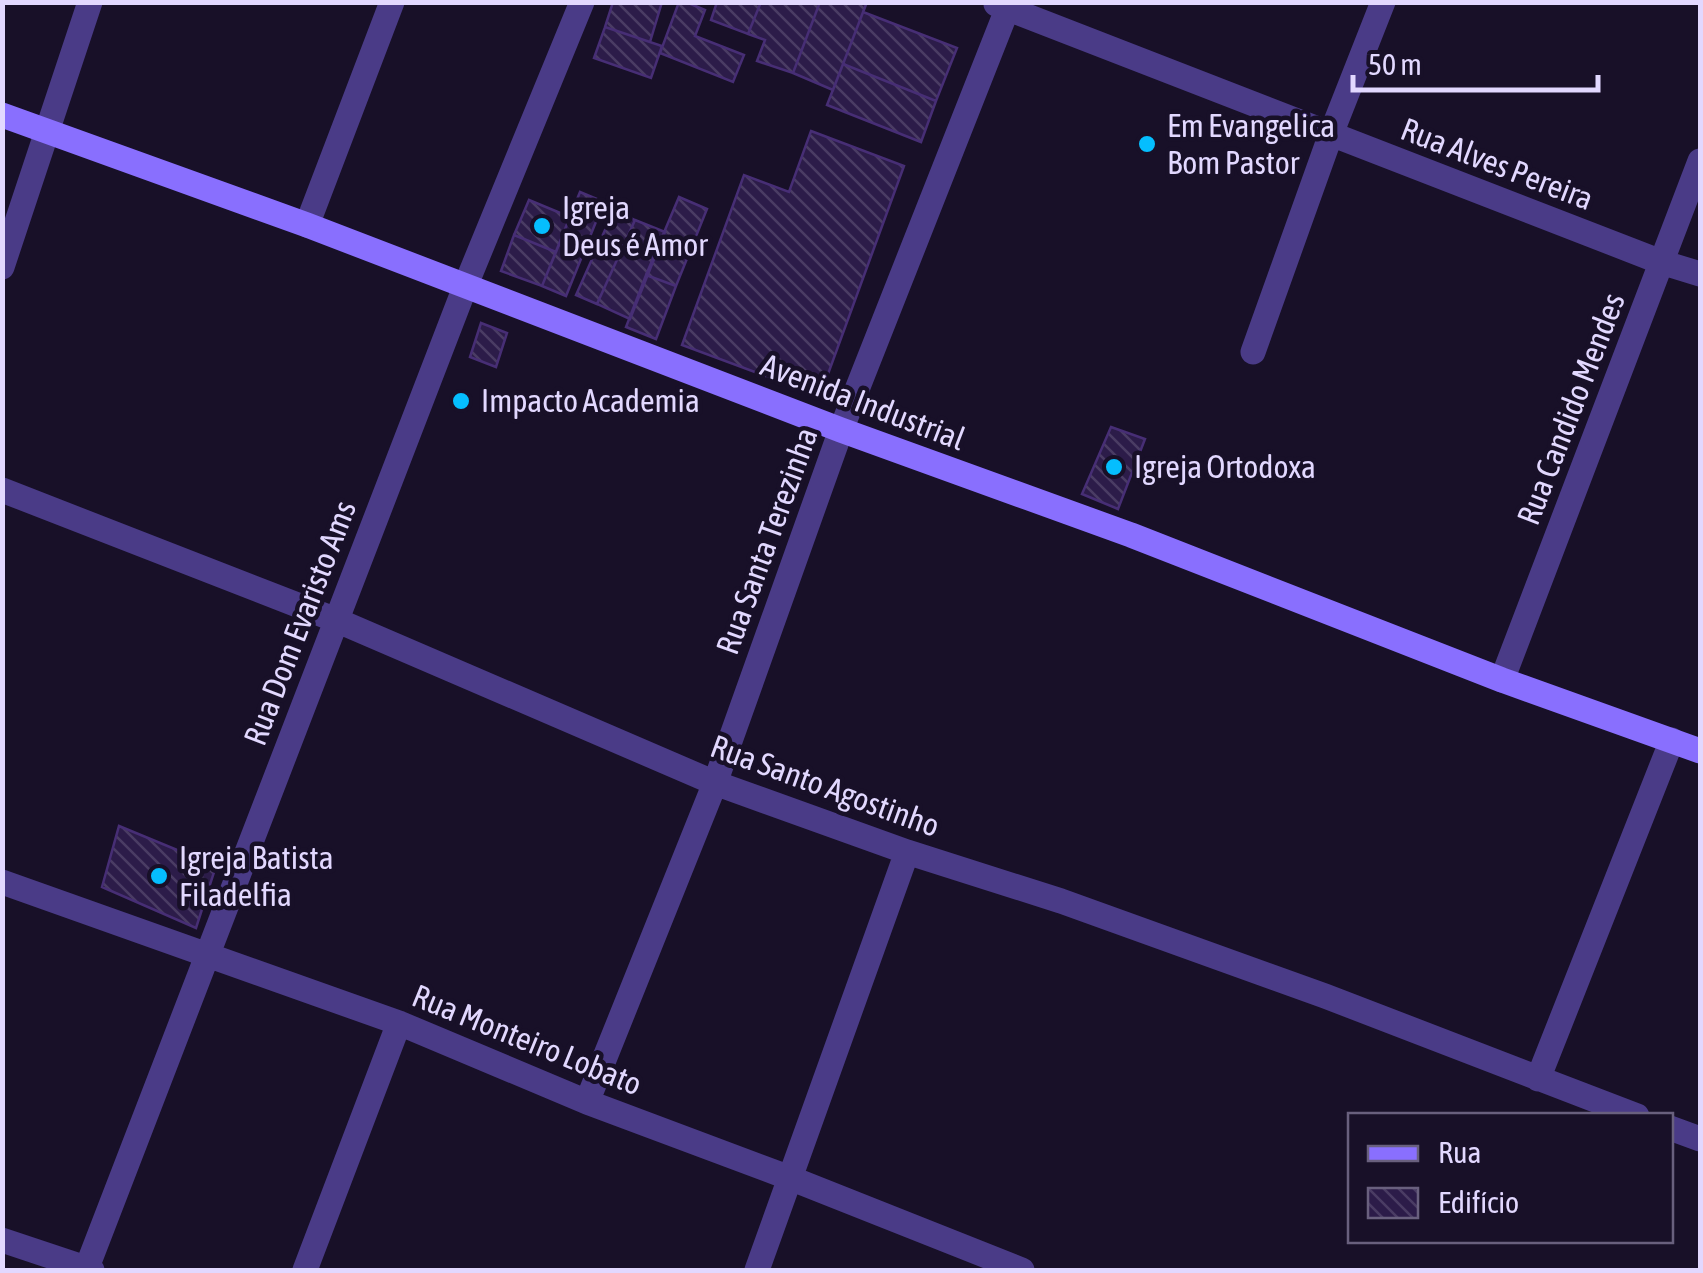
<svg xmlns="http://www.w3.org/2000/svg" width="1703" height="1273" font-family="'Asap Condensed',sans-serif">
<style>
.building{fill:url(#building-back-hatch);stroke:#472e75;stroke-width:2.5}
.lines{fill:none;stroke-linecap:round;stroke-linejoin:round}
.street{stroke:#4a3b87;stroke-width:25}
.secondary{stroke:#896ffe;stroke-width:25}
.poi-dot{fill:#05befe;stroke:#181028;stroke-width:4}
.labels{text-anchor:middle;stroke-width:9;stroke-linejoin:round;paint-order:stroke}
.poi-label{font-size:32px;fill:#e2d8ff;stroke:#181028;text-anchor:start}
.street-label{font-size:32px;fill:#e2d8ff;stroke:#181028}
</style>
<defs>
<pattern id="building-back-hatch" width="6" height="6" patternUnits="userSpaceOnUse" patternTransform="scale(2.5)"><rect width="6" height="6" fill="#2c1c49"/><path d="M-1 5l2 2M0 0l6 6M5-1l2 2" fill="none" stroke="#4a3c64"/></pattern>
</defs>
<rect width="100%" height="100%" fill="#181028"/>
<path class="building" d="M 613,2 L 662,2 L 650,42 L 605,27 Z
M 679,2 L 686,2 L 705,10 L 695,36 L 744,55 L 733,82 L 660,53 Z
M 717,2 L 761,2 L 748,34 L 711,20 Z
M 761,2 L 820,2 L 793,73 L 757,61 L 765,40 L 748,34 Z
M 820,2 L 867,2 L 833,90 L 793,73 Z
M 863,12 L 957,48 L 936,101 L 843,64 Z
M 605,27 L 662,46 L 651,78 L 594,58 Z
M 843,64 L 936,101 L 921,142 L 827,105 Z
M 811,131 L 904,166 L 820,396 L 682,345 L 744,175 L 789,192 Z
M 580,192 L 604,202 L 566,296 L 542,286 Z
M 679,197 L 707,209 L 676,286 L 646,275 Z
M 529,200 L 570,217 L 556,252 L 514,235 Z
M 614,210 L 635,220 L 597,304 L 576,295 Z
M 635,220 L 665,232 L 630,319 L 597,304 Z
M 514,235 L 556,252 L 542,286 L 501,271 Z
M 646,275 L 676,286 L 656,339 L 626,327 Z
M 481,323 L 507,333 L 496,367 L 470,357 Z
M 1111,427 L 1145,439 L 1118,509 L 1082,494 Z
M 119,826 L 216,866 L 196,928 L 102,887 Z"/>
<g class="lines">
<path class="street" d="M 996,4 L 1661,262 L 1700,274
M 307,225 L 392,2
M 2,267 L 90,2
M 1253,352 L 1331,134 L 1383,2
M 2,490 L 336,620 L 715,783 L 907,852 L 1061,901 L 1325,996 L 1637,1116
M 1502,680 L 1700,161
M 2,882 L 399,1023 L 587,1102 L 790,1178 L 1022,1270
M 1538,1079 L 1672,740
M 587,1102 L 715,783 L 841,430 L 1010,2
M 1670,1128 L 1700,1139
M 2,1240 L 92,1270
M 86,1270 L 465,287 L 582,2
M 305,1270 L 399,1023
M 757,1270 L 907,852"/>
<path class="secondary" d="M 2,115 L 307,225 L 841,430 L 1131,535 L 1502,680 L 1700,751"/>
</g>
<g class="poi-dot">
<circle cx="1147" cy="144" r="10"/>
<circle cx="542" cy="226" r="10"/>
<circle cx="461" cy="401" r="10"/>
<circle cx="1114" cy="467" r="10"/>
<circle cx="159" cy="876" r="10"/>
</g>
<g class="labels">
<g class="poi-label">
<text x="1167" y="137">Em Evangelica<tspan x="1167" dy="37">Bom Pastor</tspan></text>
<text x="562" y="219">Igreja<tspan x="562" dy="37">Deus é Amor</tspan></text>
<text x="481" y="412">Impacto Academia</text>
<text x="1134" y="478">Igreja Ortodoxa</text>
<text x="179" y="869">Igreja Batista<tspan x="179" dy="37">Filadelfia</tspan></text>
</g>
<g class="street-label">
<text transform="translate(1497 164) rotate(21)" y="11">Rua Alves Pereira</text>
<text transform="translate(863 402) rotate(21)" y="11">Avenida Industrial</text>
<text transform="translate(1571 409) rotate(-69)" y="11">Rua Candido Mendes</text>
<text transform="translate(767 541) rotate(-70)" y="11">Rua Santa Terezinha</text>
<text transform="translate(300 623) rotate(-69)" y="11">Rua Dom Evaristo Ams</text>
<text transform="translate(825 786) rotate(20)" y="11">Rua Santo Agostinho</text>
<text transform="translate(527 1040) rotate(22)" y="11">Rua Monteiro Lobato</text>
</g>
</g>
<rect width="1703" height="1273" fill="none" stroke="#e2d8ff" stroke-width="10"/>
<rect x="1348" y="1113" width="325" height="130" fill="#181028" stroke="#69607e" stroke-width="2.5"/>
<rect x="1368" y="1146" width="50" height="15" fill="#896ffe" stroke="#69607e" stroke-width="2.5"/>
<text x="1438" y="1163" font-size="30" fill="#e2d8ff">Rua</text>
<rect x="1368" y="1188" width="50" height="30" fill="url(#building-back-hatch)" stroke="#69607e" stroke-width="2.5"/>
<text x="1438" y="1213" font-size="30" fill="#e2d8ff">Edifício</text>
<path d="M1353 75v15h245v-15" fill="none" stroke="#e2d8ff" stroke-width="5"/>
<text x="1368" y="75" font-size="30" fill="#e2d8ff" stroke="#181028" stroke-width="8" paint-order="stroke">50 m</text>
</svg>
